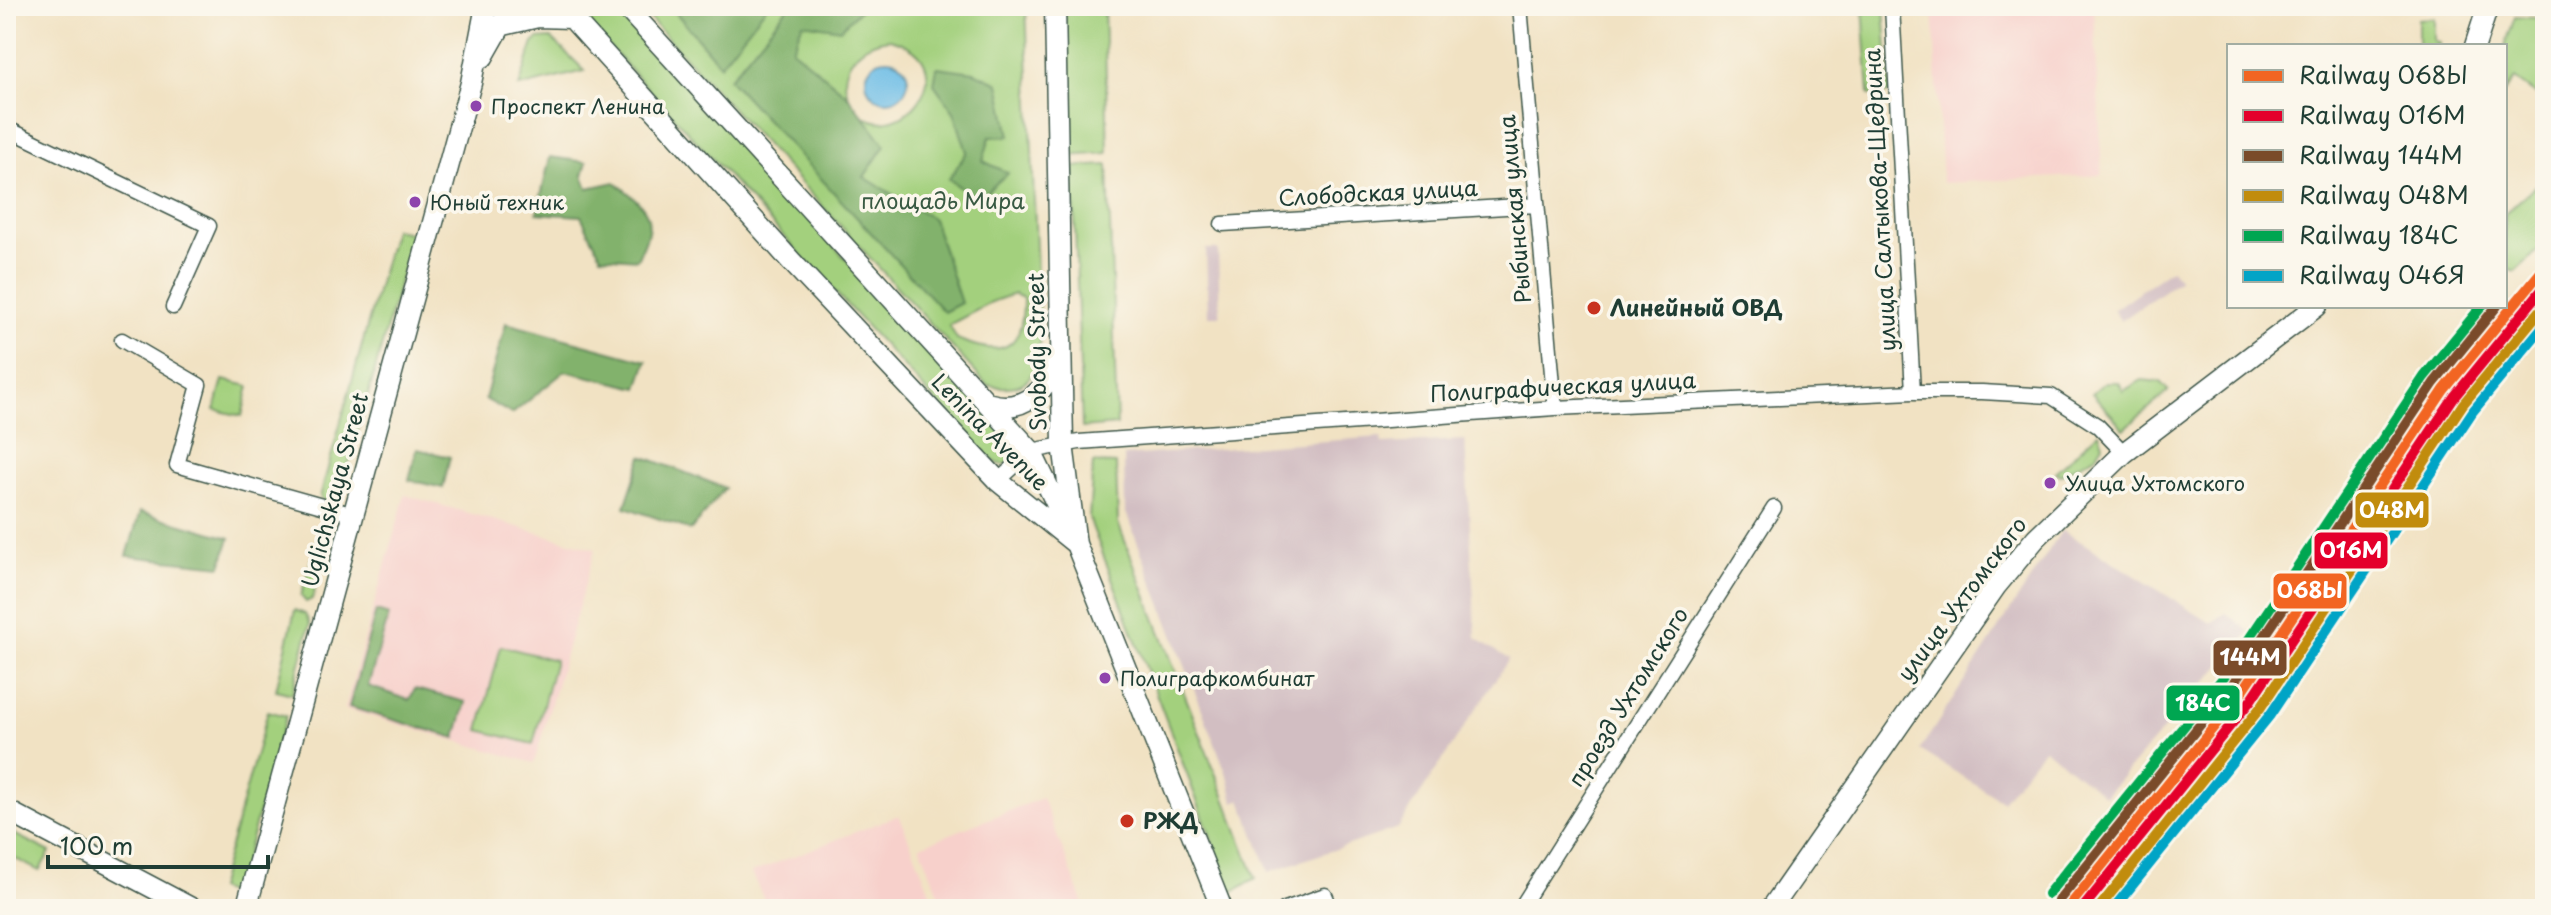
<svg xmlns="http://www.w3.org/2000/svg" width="2551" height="915" font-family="'Playpen Sans',sans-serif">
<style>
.built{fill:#f7d0cb}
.industrial{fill:#d2bec2}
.green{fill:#a3d07d;stroke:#618658;stroke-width:2;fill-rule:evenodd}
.forest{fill:#82b26c;stroke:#507850;stroke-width:2}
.water{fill:#6abce6;stroke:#447c8d;stroke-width:2}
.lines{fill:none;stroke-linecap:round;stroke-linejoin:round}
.street-casing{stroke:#3e5649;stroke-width:17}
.secondary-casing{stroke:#3e5649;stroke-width:23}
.street{stroke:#fff;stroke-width:14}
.secondary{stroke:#fff;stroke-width:20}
.rail-1-casing{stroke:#fbf7ec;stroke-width:16}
.rail-2-casing{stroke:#fbf7ec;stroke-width:16}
.rail-3-casing{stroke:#fbf7ec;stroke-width:16}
.rail-4-casing{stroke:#fbf7ec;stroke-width:16}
.rail-5-casing{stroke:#fbf7ec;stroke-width:16}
.rail-6-casing{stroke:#fbf7ec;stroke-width:16}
.rail-1{stroke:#f26522;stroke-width:10}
.rail-2{stroke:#e4002b;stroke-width:10}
.rail-3{stroke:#7a4b2a;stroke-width:10}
.rail-4{stroke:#c18c0d;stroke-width:10}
.rail-5{stroke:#00a651;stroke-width:10}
.rail-6{stroke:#02a4c6;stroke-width:10}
.bus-dot{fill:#8e44ad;stroke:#fbf7ec;stroke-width:3}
.poi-dot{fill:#c8321e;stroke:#fbf7ec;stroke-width:3}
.labels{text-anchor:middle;stroke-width:7;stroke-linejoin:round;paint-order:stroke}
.bus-label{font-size:20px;fill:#1f3d34;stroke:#fbf7ec;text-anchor:start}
.street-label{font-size:22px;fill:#1f3d34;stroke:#fbf7ec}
.park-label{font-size:22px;fill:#395a43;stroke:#fbf7ec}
.poi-label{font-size:22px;font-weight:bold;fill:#1f3d34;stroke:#fbf7ec;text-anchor:start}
.line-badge{stroke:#fbf7ec;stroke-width:3}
.badge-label{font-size:22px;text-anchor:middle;font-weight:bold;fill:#fff}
</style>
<rect width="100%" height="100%" fill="#fbf7ec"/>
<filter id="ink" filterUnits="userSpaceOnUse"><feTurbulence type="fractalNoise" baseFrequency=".0125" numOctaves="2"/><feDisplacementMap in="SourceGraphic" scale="16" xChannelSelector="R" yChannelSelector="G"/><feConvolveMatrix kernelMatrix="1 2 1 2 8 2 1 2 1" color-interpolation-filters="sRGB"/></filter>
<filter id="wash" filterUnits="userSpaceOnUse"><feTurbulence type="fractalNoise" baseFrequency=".006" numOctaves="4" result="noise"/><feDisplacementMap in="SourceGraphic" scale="32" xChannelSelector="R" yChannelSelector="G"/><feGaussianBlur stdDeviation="1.8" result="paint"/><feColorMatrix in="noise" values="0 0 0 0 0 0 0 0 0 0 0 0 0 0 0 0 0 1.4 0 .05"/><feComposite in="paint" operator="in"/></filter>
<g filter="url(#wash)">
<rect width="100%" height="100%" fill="#f1e2c3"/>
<path class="built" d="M 1933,6 L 2094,6 L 2102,175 L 1942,183 Z
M 405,495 L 595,549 L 534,763 L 345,709 Z
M 1042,798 L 1086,909 L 945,909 L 920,846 Z
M 899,815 L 937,909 L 769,909 L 751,873 Z"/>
<path class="industrial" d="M 1206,249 L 1218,249 L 1220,316 L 1208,316 Z
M 2171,269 L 2179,280 L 2121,321 L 2113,310 Z
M 1381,437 L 1382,444 L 1465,440 L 1476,638 L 1509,659 L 1398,828 L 1269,872 L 1241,799 L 1234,802 L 1229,780 L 1125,510 L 1124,456 Z
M 2062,530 L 2211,623 L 2226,613 L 2250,632 L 2105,796 L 2044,748 L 2002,801 L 1920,750 Z"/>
<path class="green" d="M 588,6 L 613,6 L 1014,442 L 1016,456 L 1005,465 L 999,464 L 986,456 L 579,14 Z
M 638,6 L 1026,6 L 1040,344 C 1036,380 1024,393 987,385 ZM 890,39 C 979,63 885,167 850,99 C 834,67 861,41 890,39 ZM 1014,294 L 1023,298 C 1024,351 1002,358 957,339 L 949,325 L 994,301 Z
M 1065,6 L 1104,6 L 1108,153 L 1068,156 Z
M 1863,6 L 1884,6 L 1890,93 L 1869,95 Z
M 2545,7 L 2545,101 L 2515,79 L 2505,91 L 2505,46 L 2515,17 L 2537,18 Z
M 2434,18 L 2434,41 L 2440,42 L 2439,46 L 2418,46 L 2418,19 Z
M 551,38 L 585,71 L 519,87 L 533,43 L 538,39 Z
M 1108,165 L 1117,425 L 1082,428 L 1073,167 Z
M 2545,177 L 2545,244 L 2515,272 L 2505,268 L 2505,214 Z
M 394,229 L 413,234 L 339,499 L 325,501 L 320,497 Z
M 223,380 L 249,386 L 242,416 L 215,410 Z
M 2142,380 L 2160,382 L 2169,391 L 2124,429 L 2092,393 L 2105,382 L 2119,382 L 2123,391 Z
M 2099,432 L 2103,444 L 2097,455 L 2060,475 L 2055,472 Z
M 1093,463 L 1116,464 L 1118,523 L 1256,878 L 1232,892 L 1089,518 Z
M 324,515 L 332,519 L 332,528 L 312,599 L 306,602 L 301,596 Z
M 295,610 L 305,614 L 310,624 L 292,694 L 276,690 Z
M 501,646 L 555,660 L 533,744 L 479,730 Z
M 268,711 L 286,716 L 239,882 L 229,894 L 218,889 Z
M 6,830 L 50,852 L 39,871 L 6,854 Z"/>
<path class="forest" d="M 670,6 L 767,6 L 720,65 Z
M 789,6 L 864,6 L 840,29 L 803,23 L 792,49 L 847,95 L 885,145 L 864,177 L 933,219 L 961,303 L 944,312 L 729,79 Z
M 937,67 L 974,72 L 999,83 L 1010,136 L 990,137 L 983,161 L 1008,173 L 977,200 L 949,179 L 967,152 L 954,112 L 934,84 Z
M 550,157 L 587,162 L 583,175 L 588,188 L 615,182 C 649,209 659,217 637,259 L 601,256 L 581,216 L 537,213 Z
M 506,323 L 647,361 L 638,388 L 565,371 L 512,414 L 485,399 Z
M 417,449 L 450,457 L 443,488 L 409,480 Z
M 642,456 L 725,488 L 691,530 L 625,507 Z
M 140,512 L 230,538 L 221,566 L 127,556 Z
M 376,611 L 389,615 L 368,686 L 409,700 L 415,689 L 466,702 L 456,738 L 349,707 Z"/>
<path class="water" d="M866 80a21 21 0 1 1 42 0a21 21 0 1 1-42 0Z"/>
</g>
<g filter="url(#ink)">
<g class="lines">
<g class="street-casing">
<path id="street" d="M 1520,6 L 1555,408
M 1892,6 L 1913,392
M 6,128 L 209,226 L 173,307
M 1222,224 L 1537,205
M 122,340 L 199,385 L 177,465 L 354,515
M 998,481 L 1031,451 L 1079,442 L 1555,408 L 1913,392 L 1982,392 L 2051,396 L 2098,426 L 2124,453
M 1285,909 L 1325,895 L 1331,909
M 1520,909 L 1774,508"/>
</g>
<g class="secondary-casing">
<path id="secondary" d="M 561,6 L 791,261 L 998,481 L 1076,544
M 625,6 L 1031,451 L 1067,526
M 1055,6 L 1063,444 L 1076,544 L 1222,909
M 499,26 L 538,17 L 571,18
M 2475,46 L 2488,6
M 483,57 L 512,6
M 991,404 C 1023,413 1050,389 1057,358
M 6,810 L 193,909
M 246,909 L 471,83 L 486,6
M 1771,909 L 1996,586 L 2036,538 L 2124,453 L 2317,306"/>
</g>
<use href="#street" class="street"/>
<use href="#secondary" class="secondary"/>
<g class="rail-1-casing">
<path id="rail-1" d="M 2067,909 L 2242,692 L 2444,390 L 2545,267"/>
</g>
<g class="rail-2-casing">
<path id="rail-2" d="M 2082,909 L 2251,700 L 2454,397 L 2545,286"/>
</g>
<g class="rail-3-casing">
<path id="rail-3" d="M 2058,901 L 2232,685 L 2434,383 L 2497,306"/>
</g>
<g class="rail-4-casing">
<path id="rail-4" d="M 2098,909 L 2261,707 L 2463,404 L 2545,305"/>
</g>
<g class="rail-5-casing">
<path id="rail-5" d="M 2048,894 L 2223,678 L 2424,377 L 2482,306"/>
</g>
<g class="rail-6-casing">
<path id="rail-6" d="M 2113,909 L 2270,715 L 2473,411 L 2545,324"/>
</g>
<use href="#rail-1" class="rail-1"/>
<use href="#rail-2" class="rail-2"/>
<use href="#rail-3" class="rail-3"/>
<use href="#rail-4" class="rail-4"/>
<use href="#rail-5" class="rail-5"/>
<use href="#rail-6" class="rail-6"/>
</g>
</g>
<g class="bus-dot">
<circle cx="476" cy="106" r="7"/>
<circle cx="415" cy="202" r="7"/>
<circle cx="2050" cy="483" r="7"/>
<circle cx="1105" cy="678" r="7"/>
</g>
<g class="poi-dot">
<circle cx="1594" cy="308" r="8"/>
<circle cx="1127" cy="821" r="8"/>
</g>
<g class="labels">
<g class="bus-label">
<text x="491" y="114">Проспект Ленина</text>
<text x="430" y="210">Юный техник</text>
<text x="2065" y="491">Улица Ухтомского</text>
<text x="1120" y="686">Полиграфкомбинат</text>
</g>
<g class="street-label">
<text transform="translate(1378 193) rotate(-3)" y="8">Слободская улица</text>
<text transform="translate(1880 200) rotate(-93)" y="8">улица Салтыкова-Щедрина</text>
<text transform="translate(1515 209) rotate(-95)" y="8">Рыбинская улица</text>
<text transform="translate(1037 352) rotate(-91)" y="8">Svobody Street</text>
<text transform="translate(1563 387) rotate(-3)" y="8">Полиграфическая улица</text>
<text transform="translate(990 432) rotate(45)" y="8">Lenina Avenue</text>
<text transform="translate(335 490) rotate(-75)" y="8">Uglichskaya Street</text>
<text transform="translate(1962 599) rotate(-53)" y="8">улица Ухтомского</text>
<text transform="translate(1628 697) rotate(-58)" y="8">проезд Ухтомского</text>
</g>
<g class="park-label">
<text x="943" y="209">площадь Мира</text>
</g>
<g class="poi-label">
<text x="1610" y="316">Линейный ОВД</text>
<text x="1143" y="829">РЖД</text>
</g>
</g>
<g class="line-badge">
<rect x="2354" y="491" width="76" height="38" rx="8" fill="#c18c0d"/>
<rect x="2313" y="531" width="76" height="39" rx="8" fill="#e4002b"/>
<rect x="2272" y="572" width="76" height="38" rx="8" fill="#f26522"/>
<rect x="2212" y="639" width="76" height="38" rx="8" fill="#7a4b2a"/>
<rect x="2165" y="684" width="76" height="38" rx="8" fill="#00a651"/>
</g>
<g class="badge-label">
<text x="2392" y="518">048М</text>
<text x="2351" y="558">016М</text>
<text x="2310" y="598">068Ы</text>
<text x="2250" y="665">144М</text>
<text x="2203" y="711">184С</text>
</g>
<rect width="2551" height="915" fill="none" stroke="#fbf7ec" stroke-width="32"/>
<rect x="2227" y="44" width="280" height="264" fill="#fbf7ec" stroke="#a3ada2" stroke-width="2"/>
<rect x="2243" y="70" width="40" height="12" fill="#f26522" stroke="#a3ada2" stroke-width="2"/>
<text x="2299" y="84" font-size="24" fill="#1f3d34">Railway 068Ы</text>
<rect x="2243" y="110" width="40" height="12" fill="#e4002b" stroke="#a3ada2" stroke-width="2"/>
<text x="2299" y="124" font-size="24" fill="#1f3d34">Railway 016М</text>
<rect x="2243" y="150" width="40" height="12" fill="#7a4b2a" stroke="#a3ada2" stroke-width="2"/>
<text x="2299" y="164" font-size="24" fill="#1f3d34">Railway 144М</text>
<rect x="2243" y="190" width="40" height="12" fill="#c18c0d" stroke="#a3ada2" stroke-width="2"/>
<text x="2299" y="204" font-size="24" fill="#1f3d34">Railway 048М</text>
<rect x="2243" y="230" width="40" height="12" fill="#00a651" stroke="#a3ada2" stroke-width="2"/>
<text x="2299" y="244" font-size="24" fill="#1f3d34">Railway 184С</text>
<rect x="2243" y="270" width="40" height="12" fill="#02a4c6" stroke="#a3ada2" stroke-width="2"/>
<text x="2299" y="284" font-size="24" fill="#1f3d34">Railway 046Я</text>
<path d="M48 855v12h220v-12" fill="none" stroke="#1f3d34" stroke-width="4"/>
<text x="60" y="855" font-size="24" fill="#1f3d34" stroke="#fbf7ec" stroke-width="6" paint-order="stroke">100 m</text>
</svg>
